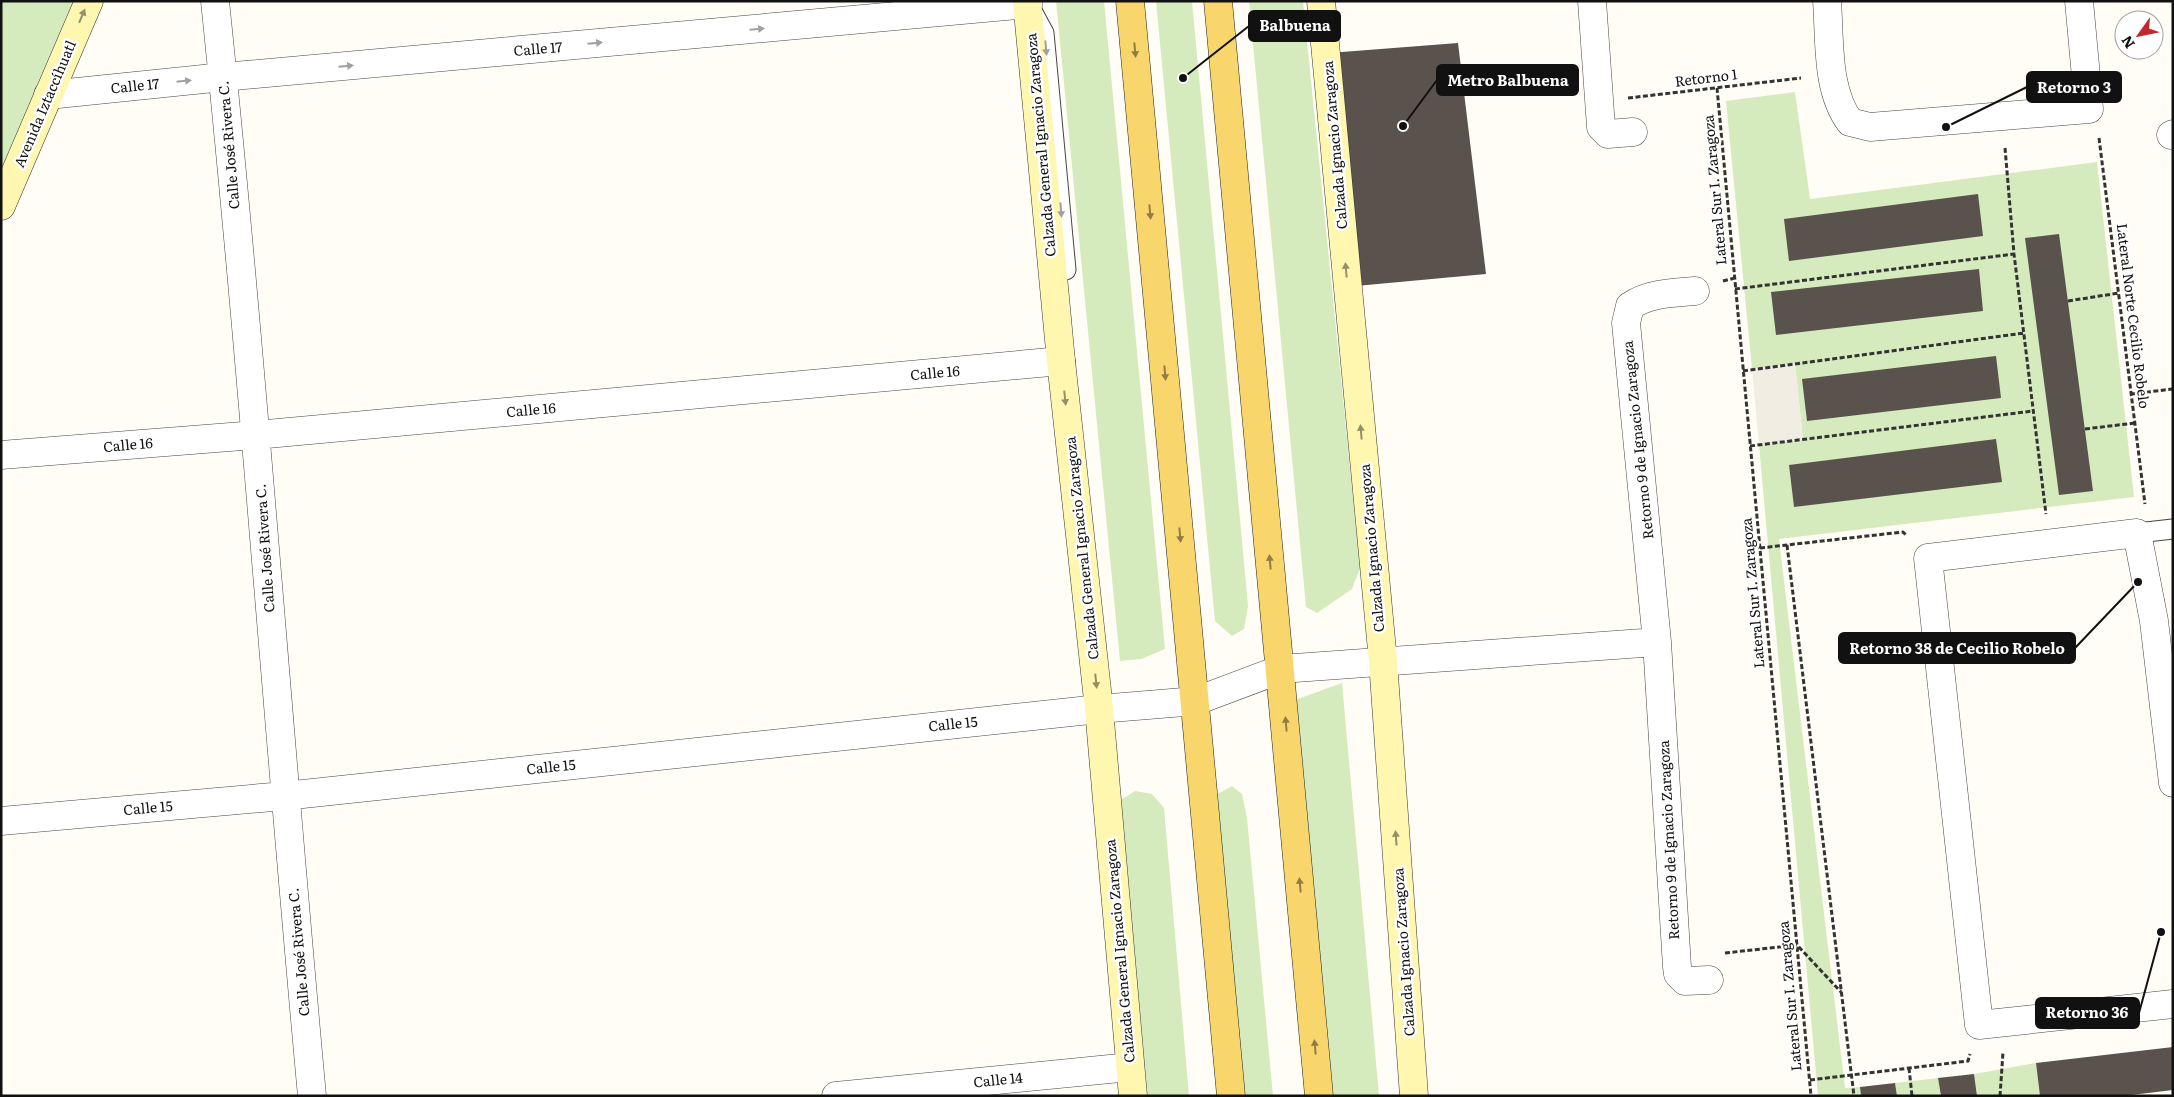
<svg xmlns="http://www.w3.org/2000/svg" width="2174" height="1097" font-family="Literata,serif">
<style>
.green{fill:#d5ebbd}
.plaza{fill:#f1ede2}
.building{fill:#5a524d}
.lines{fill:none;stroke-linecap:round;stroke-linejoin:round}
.service-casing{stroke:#444;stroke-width:21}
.minor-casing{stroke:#444;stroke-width:29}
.secondary-casing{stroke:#333;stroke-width:29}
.primary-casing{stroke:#222;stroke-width:29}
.path{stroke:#333;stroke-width:3;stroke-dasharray:5 2.5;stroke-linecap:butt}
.service{stroke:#fff;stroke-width:19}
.minor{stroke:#fff;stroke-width:28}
.secondary{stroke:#fff6b0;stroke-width:28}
.primary{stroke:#f9d66b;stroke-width:28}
.oneway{fill:#948f68}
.oneway2{fill:#a0a0a0}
.oneway3{fill:#917d42}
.labels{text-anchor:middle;stroke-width:5;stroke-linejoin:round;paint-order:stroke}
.street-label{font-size:14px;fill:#111;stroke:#fff}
.leader{fill:none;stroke:#111;stroke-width:2}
.callout-dot{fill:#111;stroke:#fff;stroke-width:2}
.callout{fill:#111;stroke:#111;stroke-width:2}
.callout-label{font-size:15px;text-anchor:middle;font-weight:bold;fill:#fff}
</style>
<rect width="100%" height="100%" fill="#fffdf5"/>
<path class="green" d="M 1,1 L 74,1 L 1,172 Z
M 1056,1 L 1104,1 L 1165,649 L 1141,659 L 1120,661 Z
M 1156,1 L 1192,1 L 1248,606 L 1244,629 L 1232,636 L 1215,621 Z
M 1249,1 L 1303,1 L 1360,568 L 1352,589 L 1317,613 L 1306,607 Z
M 1795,92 L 1810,199 L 2097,162 L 2134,497 L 1779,539 L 1845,1088 L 1860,1087 L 1861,1096 L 1818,1096 L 1759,445 L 1803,439 L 1795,364 L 1752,369 L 1726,101 Z
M 1342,683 L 1379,1096 L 1320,1096 L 1295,700 Z
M 1232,786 L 1242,794 L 1247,818 L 1273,1096 L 1240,1096 L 1216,795 Z
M 1135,791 L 1152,794 L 1164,808 L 1189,1096 L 1143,1096 L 1118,821 L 1121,800 Z
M 2036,1063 L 2040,1096 L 1977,1096 L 1974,1074 Z
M 1938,1078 L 1941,1096 L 1897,1096 L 1895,1083 Z"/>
<path class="plaza" d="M 1795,363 L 1803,440 L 1759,445 L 1752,369 Z"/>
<path class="building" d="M 1458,43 L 1486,274 L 1356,286 L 1329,53 Z
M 1978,194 L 1983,236 L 1789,261 L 1784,219 Z
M 2059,234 L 2093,491 L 2059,495 L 2025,238 Z
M 1979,269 L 1983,311 L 1776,335 L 1771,292 Z
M 1996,356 L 2001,398 L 1807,421 L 1802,379 Z
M 1996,439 L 2002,482 L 1794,507 L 1789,465 Z
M 2173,1047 L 2173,1090 L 2123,1096 L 2040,1096 L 2036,1063 Z
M 1974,1074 L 1977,1096 L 1941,1096 L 1938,1078 Z
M 1895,1083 L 1897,1096 L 1861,1096 L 1860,1087 Z"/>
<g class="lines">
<g class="service-casing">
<path id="service" d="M 1031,9 L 1044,33 L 1066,270
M 2137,533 L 2173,529"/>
</g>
<g class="minor-casing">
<path id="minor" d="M 215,1 C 253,366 278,731 312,1096
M 1592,1 L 1601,127 L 1608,134 L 1633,132
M 1827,1 C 1830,40 1826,90 1850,122 L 1870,127 L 2089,109 L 2079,1
M 48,95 L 223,77 L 1028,4
M 2171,135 L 2173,134
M 1695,291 C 1672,293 1649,293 1630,306 L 1626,323 L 1657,642 L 1677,967 L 1678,974 L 1685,981 L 1709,980
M 1,455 L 256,435 L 1061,361
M 2173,783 L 2154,621 L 2137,533 L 1928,558 L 1979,1025 L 2173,1004
M 1,821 L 284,796 L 1099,709 L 1196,701 L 1281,669 L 1657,642
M 836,1096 L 1130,1067"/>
</g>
<g class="secondary-casing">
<path id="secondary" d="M 1027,1 L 1061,361 L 1099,709 L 1133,1096
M 1321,1 L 1383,661 L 1414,1096
M 1,206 L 89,1"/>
</g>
<g class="primary-casing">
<path id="primary" d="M 1130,1 L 1231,1096
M 1218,1 L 1319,1096"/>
</g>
<path class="path" d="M 1717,88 L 1811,1096
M 1628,98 L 1801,78
M 2099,138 L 2145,504
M 2005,148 L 2014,254 L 2046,514
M 1723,281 L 1735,278
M 1735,289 L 2014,254
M 2068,301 L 2119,293
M 1743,371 L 2024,333
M 2131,394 L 2173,389
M 2085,429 L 2135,423
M 1750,446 L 2033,411
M 1787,545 L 1854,1096
M 1760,548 L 1903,532 L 1907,536
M 1725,953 L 1797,945 L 1841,992
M 1909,1068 L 1912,1096
M 1810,1080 L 1968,1061 L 1970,1054
M 2000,1096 L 2003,1052"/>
<use href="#service" class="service"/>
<use href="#minor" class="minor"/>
<use href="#secondary" class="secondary"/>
<use href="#primary" class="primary"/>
</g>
<defs><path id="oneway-solid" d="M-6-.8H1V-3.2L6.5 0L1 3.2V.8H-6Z" transform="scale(1.25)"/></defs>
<g class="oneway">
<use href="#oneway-solid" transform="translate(82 16) rotate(-67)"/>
<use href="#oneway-solid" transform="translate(1346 270) rotate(-95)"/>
<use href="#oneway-solid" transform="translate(1065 398) rotate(84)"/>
<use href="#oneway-solid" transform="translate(1361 432) rotate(-95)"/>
<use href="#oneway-solid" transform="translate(1096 681) rotate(84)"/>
<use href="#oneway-solid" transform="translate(1396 838) rotate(-94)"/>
</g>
<g class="oneway2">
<use href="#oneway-solid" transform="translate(757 29) rotate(-5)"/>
<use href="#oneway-solid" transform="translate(595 43) rotate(-5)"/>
<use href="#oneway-solid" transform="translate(1046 48) rotate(85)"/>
<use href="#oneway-solid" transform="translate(346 66) rotate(-5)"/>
<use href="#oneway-solid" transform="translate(184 81) rotate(-6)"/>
<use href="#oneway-solid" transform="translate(1061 210) rotate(85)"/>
</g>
<g class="oneway3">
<use href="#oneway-solid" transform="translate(1135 50) rotate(85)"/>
<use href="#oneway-solid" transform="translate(1150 212) rotate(85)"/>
<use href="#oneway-solid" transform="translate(1165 373) rotate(85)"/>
<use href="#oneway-solid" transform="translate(1180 535) rotate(85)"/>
<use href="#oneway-solid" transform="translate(1270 562) rotate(-95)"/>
<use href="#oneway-solid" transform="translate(1286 724) rotate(-95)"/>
<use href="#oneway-solid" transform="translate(1300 885) rotate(-95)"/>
<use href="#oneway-solid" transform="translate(1315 1047) rotate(-95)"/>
</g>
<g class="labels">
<g class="street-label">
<text transform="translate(538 49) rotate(-5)" y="5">Calle 17</text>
<text transform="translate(1706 78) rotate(-7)" y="5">Retorno 1</text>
<text transform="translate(135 86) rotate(-6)" y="5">Calle 17</text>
<text transform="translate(45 104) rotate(-67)" y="5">Avenida Iztaccíhuatl</text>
<text transform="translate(229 145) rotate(-95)" y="5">Calle José Rivera C.</text>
<text transform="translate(1041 145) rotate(-95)" y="5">Calzada General Ignacio Zaragoza</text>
<text transform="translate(1335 145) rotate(-95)" y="5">Calzada Ignacio Zaragoza</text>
<text transform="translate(1715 190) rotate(-95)" y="5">Lateral Sur I. Zaragoza</text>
<text transform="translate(2133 316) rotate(83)" y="5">Lateral Norte Cecilio Robelo</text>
<text transform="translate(935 373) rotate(-5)" y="5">Calle 16</text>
<text transform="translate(531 410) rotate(-5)" y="5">Calle 16</text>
<text transform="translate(1638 440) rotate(-96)" y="5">Retorno 9 de Ignacio Zaragoza</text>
<text transform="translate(128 445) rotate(-5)" y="5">Calle 16</text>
<text transform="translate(265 548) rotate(-94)" y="5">Calle José Rivera C.</text>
<text transform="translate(1082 548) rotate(-96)" y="5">Calzada General Ignacio Zaragoza</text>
<text transform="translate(1372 548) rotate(-95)" y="5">Calzada Ignacio Zaragoza</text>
<text transform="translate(1753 593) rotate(-95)" y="5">Lateral Sur I. Zaragoza</text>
<text transform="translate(953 724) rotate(-6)" y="5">Calle 15</text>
<text transform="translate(551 767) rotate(-6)" y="5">Calle 15</text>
<text transform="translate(148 808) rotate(-5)" y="5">Calle 15</text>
<text transform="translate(1669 840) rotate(-93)" y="5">Retorno 9 de Ignacio Zaragoza</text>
<text transform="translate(1120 951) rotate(-95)" y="5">Calzada General Ignacio Zaragoza</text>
<text transform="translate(299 952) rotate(-95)" y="5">Calle José Rivera C.</text>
<text transform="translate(1404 952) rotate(-94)" y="5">Calzada Ignacio Zaragoza</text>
<text transform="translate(1790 996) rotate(-95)" y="5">Lateral Sur I. Zaragoza</text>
<text transform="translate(998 1080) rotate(-6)" y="5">Calle 14</text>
</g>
</g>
<path class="leader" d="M1183 78L1249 26M1403 126L1437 80M1946 127L2027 87M2138 582L2075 648M2161 932L2139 1013"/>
<g class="callout-dot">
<circle cx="1183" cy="78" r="5"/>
<circle cx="1403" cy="126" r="5"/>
<circle cx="1946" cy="127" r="5"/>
<circle cx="2138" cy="582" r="5"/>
<circle cx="2161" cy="932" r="5"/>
</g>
<g class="callout">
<rect x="1249" y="11" width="91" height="30" rx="5"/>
<rect x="1437" y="65" width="141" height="30" rx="5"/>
<rect x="2027" y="72" width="94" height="30" rx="5"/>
<rect x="1839" y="633" width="236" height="30" rx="5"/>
<rect x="2036" y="998" width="103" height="30" rx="5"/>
</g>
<g class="callout-label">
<text x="1295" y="31">Balbuena</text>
<text x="1508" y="86">Metro Balbuena</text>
<text x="2074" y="93">Retorno 3</text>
<text x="1957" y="654">Retorno 38 de Cecilio Robelo</text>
<text x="2087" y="1018">Retorno 36</text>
</g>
<rect width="2174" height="1097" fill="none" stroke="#111111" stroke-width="5"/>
<g transform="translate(2139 35) rotate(237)"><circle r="24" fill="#ffffff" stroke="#a0a0a0"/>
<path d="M0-4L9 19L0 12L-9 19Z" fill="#c4262e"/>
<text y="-8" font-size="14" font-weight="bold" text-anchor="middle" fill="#111111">N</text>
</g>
</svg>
